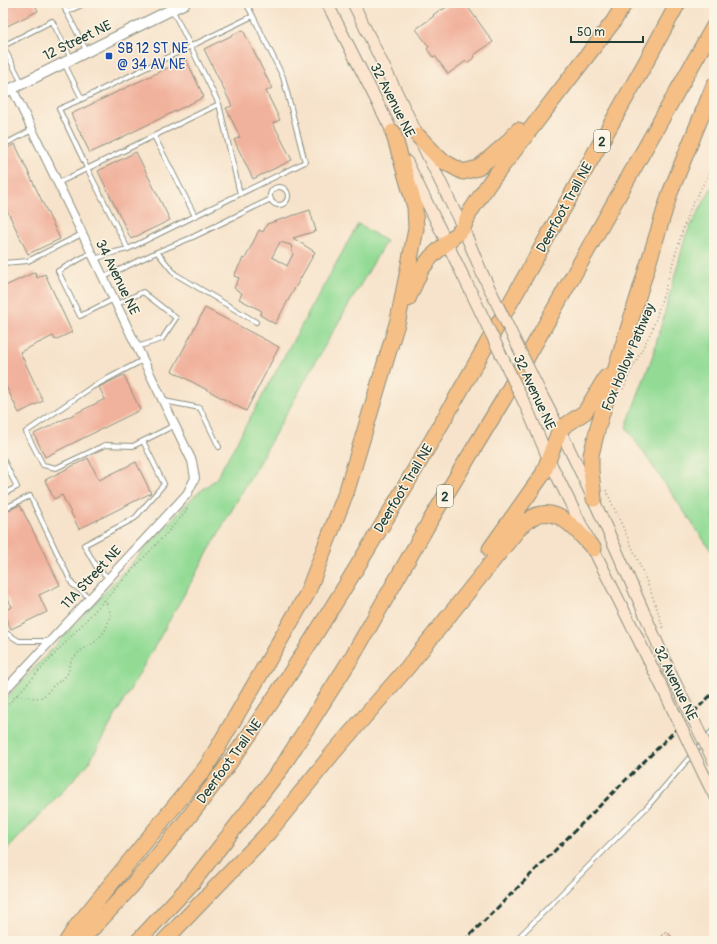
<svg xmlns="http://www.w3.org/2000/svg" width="717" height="944" font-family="Pangolin,sans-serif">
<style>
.green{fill:#93db95;stroke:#598c64}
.building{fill:#f1b29d;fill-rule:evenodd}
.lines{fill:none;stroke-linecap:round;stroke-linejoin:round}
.service-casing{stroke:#8b9080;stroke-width:6}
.minor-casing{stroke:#8b9080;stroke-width:10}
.tertiary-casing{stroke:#8b9080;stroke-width:12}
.secondary-casing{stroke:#8b9080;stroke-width:13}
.motorway-casing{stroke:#8b9080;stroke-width:17}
.path{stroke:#8b9080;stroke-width:1.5;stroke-dasharray:1 3;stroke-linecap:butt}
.service{stroke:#fff;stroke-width:4}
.minor{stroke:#fff;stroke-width:8}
.tertiary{stroke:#fff;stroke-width:10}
.secondary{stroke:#fbe5cf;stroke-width:11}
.motorway{stroke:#f5bf86;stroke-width:15}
.rail{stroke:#1f3d34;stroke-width:3;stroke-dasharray:6 3;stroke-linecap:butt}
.secondary-bridge-casing{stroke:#8b9080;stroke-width:13;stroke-linecap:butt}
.secondary-bridge{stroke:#fbe5cf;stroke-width:11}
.transit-dot{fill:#1a4fb4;stroke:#fcf5e5;stroke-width:1.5}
.labels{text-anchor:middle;stroke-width:3;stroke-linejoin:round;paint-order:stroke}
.shield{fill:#fcf5e5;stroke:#617469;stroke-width:1}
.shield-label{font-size:13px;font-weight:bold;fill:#1f3d34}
.street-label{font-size:14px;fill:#1f3d34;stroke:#fcf5e5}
.transit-label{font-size:14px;fill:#164399;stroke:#fcf5e5;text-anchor:start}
</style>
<rect width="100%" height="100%" fill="#fcf5e5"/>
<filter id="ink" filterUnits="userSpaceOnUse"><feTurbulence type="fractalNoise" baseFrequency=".025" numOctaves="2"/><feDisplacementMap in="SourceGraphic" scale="8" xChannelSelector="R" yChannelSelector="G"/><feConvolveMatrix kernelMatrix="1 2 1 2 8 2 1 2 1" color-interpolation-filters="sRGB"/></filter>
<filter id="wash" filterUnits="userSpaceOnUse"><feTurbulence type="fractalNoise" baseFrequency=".012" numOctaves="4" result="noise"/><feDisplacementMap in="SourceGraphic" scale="16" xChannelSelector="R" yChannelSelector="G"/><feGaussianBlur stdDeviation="0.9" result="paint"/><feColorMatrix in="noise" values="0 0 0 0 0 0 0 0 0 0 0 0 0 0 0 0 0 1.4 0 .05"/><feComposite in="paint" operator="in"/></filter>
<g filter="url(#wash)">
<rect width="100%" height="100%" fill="#f7e3cb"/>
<path class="green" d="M 714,183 L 714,555 L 626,427 L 653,355 L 686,235 Z
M 358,224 L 386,241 L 327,342 L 88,764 L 3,854 L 3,702 L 193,497 L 216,479 Z"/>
<g id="blocks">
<path class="building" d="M 3,3 L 34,3 L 38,11 L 3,28 Z
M 453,3 L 465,3 L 493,42 L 474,55 L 475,57 L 467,63 L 466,61 L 448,74 L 435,56 L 433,57 L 427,49 L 429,47 L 416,29 L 434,16 L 433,15 L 441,9 L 442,10 Z
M 243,30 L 272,88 L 266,91 L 280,120 L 273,123 L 292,160 L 253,179 L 234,140 L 240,137 L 226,108 L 232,106 L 204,49 Z
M 186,59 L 204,97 L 90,153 L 71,114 Z
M 15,144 L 60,239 L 28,254 L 3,202 L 3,150 Z
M 136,152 L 170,220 L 131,239 L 98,171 Z
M 310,210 L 316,231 L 293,238 L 315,252 L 275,324 L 260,315 L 262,311 L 239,299 L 242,293 L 234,288 L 239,278 L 234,276 L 243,258 L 245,259 L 259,230 L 263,232 L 267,224 ZM 280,242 L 291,245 L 293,254 L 287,266 L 272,257 Z
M 35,272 L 37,278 L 45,274 L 72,332 L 55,340 L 53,336 L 20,352 L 43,401 L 19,413 L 3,380 L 3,287 Z
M 205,308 L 279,347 L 246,411 L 172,371 Z
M 124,375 L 140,410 L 45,457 L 34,434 L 105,399 L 99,387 Z
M 88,458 L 99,480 L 136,462 L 151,493 L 79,529 L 62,495 L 54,499 L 45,480 Z
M 20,505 L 60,585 L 39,595 L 47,612 L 11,629 L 3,613 L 3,611 L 12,607 L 3,589 L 3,513 Z
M 666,931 L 676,941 L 656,941 Z"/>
</g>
</g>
<g filter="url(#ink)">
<use href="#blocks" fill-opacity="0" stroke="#8b9080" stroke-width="1"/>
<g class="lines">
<g class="service-casing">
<path id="service" d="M 62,3 L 86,50
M 66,12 L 86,3
M 64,63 L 82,99 L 253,16 L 246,3
M 22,83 L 3,46 L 52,21 L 71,58
M 82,99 L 59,109 L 87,168 L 128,249 L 115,252 L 95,259
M 219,104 L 240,194
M 154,136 L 195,216 L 305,162 L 283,77 L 253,16
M 3,145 L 32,130
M 58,183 L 219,104 L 172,9
M270 196a9 9 0 1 1 18 0a9 9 0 1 1-18 0Z
M 128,249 L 195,216
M 157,252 L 193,237 L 271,199
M 91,253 L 58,271 L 80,316 L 114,299
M 3,263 L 28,261 L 82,234
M 104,277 L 157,252 L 175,274 L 256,322
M 117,304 L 143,292 L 176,318 L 162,339 L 137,347
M 143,360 L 92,387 L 26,432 L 43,465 L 56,468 L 105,445 L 133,446 L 175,425
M 164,401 L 200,408 L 219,447
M 3,459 L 17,487 L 3,494
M 3,509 L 30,496 L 72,584 L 90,598
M 109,578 L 97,568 L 84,545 L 135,518 L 164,484 L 143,441
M 3,631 L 19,641 L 50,641
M 515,941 L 648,806 L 714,729"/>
</g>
<g class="minor-casing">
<path id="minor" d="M 3,692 L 187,494 L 195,478 L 192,461 L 12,88"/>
</g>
<g class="tertiary-casing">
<path id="tertiary" d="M 3,93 L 185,3"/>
</g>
<g class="secondary-casing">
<path id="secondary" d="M 327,3 L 396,139
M 353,3 L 463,228 L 482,273
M 407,162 L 471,292
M 540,392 C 589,483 629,579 671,674
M 529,413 L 549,460 L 661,685
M 704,775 L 714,795"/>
</g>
<g class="motorway-casing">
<path id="motorway" d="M 418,136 L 441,160 L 463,172 L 478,168 L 506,144 L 518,130
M 408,299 L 421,270 L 431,257 L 463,228 L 470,212 L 490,182 L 613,22 L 625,3
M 594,499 L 591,470 L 591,455 L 599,423 L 670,193 L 714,85
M 490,549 L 543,474 L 560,429 L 585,412 L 606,377
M 67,941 L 76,927 L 207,766 L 307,594 L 347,490 L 398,320 L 416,229 L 415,207 L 393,132
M 80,941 C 208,813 304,657 396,502 C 481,357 563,209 646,62 L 678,3
M 138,941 L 192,883 L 282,767 L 352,657 L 430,521 L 503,400 L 714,26
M 164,941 L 269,832 L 333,753 L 407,668 L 520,527 C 526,522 533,515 541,514 C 563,510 580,535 594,549"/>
</g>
<path class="path" d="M 623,389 L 631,371 L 653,328 L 688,213 L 714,164
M 606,490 C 626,535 649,580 663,628
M 17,695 L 35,698 L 43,697 L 54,685 L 63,679 L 68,673 L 71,661 L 80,651 L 95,642 L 105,631 L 111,614 L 105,600
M 3,710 L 186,512 L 187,508"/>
<use href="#service" class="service"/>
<use href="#minor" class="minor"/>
<use href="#tertiary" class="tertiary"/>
<use href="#secondary" class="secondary"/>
<use href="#motorway" class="motorway"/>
<path class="rail" d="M 464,941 L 714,692"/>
<g class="secondary-bridge-casing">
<path id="secondary-bridge" d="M 482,273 L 540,392
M 471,292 L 529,413
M 671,674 L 714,762
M 661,685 L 704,775"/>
</g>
<use href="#secondary-bridge" class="secondary-bridge"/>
</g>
</g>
<rect class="transit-dot" x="105" y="52" width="8" height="8" rx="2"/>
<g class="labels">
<g class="shield">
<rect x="594" y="130" width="16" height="22" rx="3"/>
<rect x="437" y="485" width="16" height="22" rx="3"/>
</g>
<g class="shield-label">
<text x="602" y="146">2</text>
<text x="445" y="501">2</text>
</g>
<g class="street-label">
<text transform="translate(77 40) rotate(-26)" y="5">12 Street NE</text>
<text transform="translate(393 100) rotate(63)" y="5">32 Avenue NE</text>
<text transform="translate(564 207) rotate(-61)" y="5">Deerfoot Trail NE</text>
<text transform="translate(118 277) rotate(64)" y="5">34 Avenue NE</text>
<text transform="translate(628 357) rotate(-67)" y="5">Fox Hollow Pathway</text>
<text transform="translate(535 392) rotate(65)" y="5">32 Avenue NE</text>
<text transform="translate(403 488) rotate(-59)" y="5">Deerfoot Trail NE</text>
<text transform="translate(91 577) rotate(-47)" y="5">11A Street NE</text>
<text transform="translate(676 683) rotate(64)" y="5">32 Avenue NE</text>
<text transform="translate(229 761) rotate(-54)" y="5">Deerfoot Trail NE</text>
</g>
<g class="transit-label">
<text x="117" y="53">SB 12 ST NE<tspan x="117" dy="16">@ 34 AV NE</tspan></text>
</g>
</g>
<rect width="717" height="944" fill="none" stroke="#fcf5e5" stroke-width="16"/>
<path d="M571 36v6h72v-6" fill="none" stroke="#1f3d34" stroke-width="2"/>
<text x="577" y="36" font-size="12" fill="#1f3d34" stroke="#fcf5e5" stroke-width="3" paint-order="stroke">50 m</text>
</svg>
